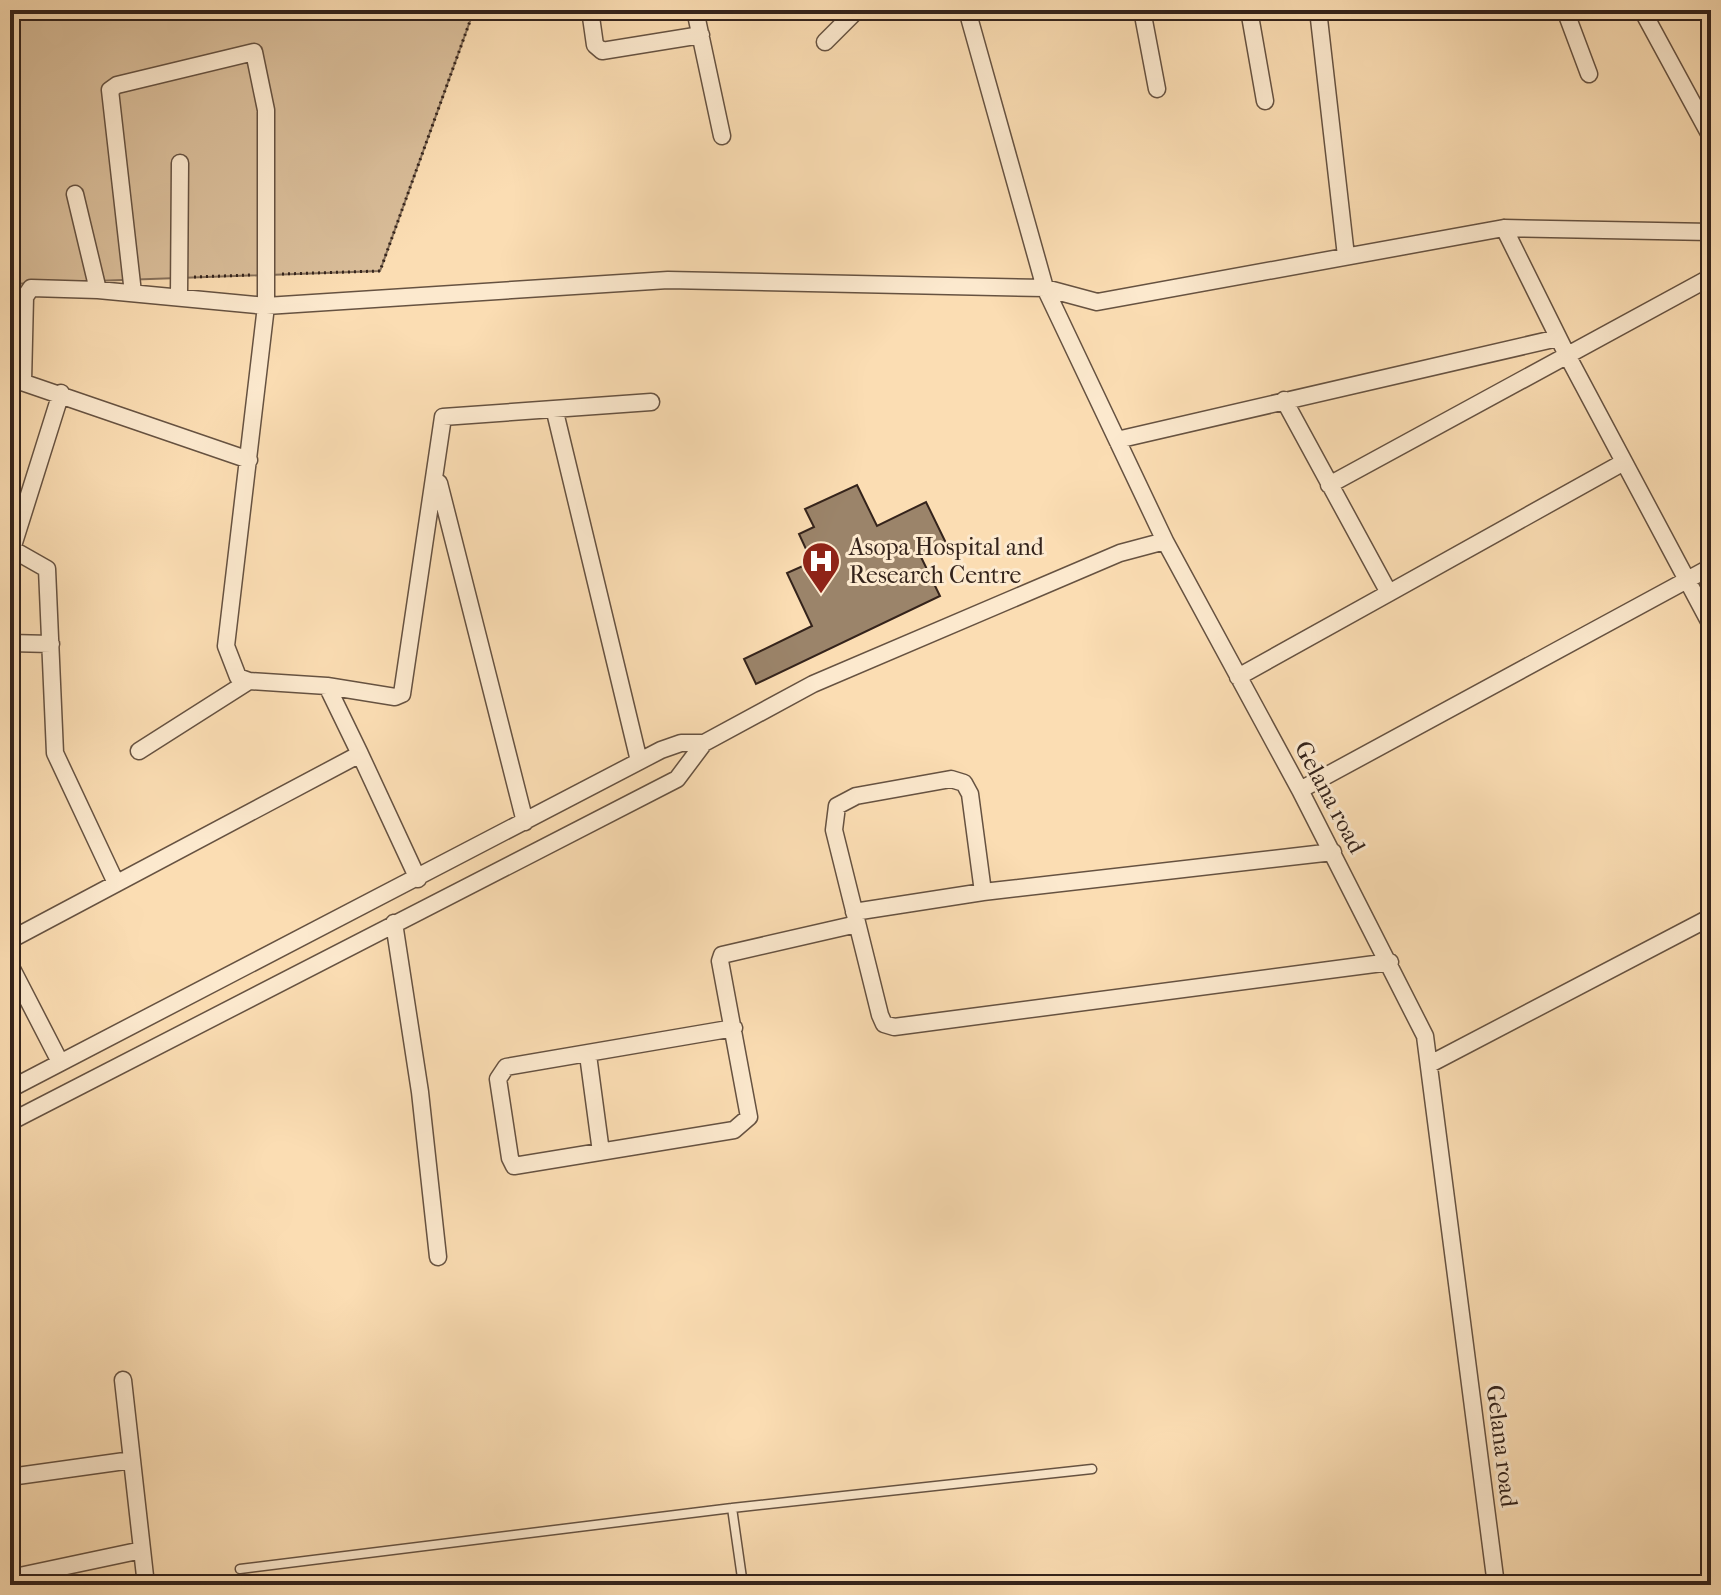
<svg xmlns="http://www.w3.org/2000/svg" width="1721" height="1595" font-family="'IM FELL French Canon',serif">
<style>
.green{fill:#d9bd99;stroke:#86705a;stroke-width:2}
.building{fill:#9b846a;stroke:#34231b;stroke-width:2}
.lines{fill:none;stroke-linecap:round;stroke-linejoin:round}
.service-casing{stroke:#665241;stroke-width:11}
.minor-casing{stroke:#665241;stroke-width:19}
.path{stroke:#34231b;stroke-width:3;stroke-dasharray:2 4;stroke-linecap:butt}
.service{stroke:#fce9ce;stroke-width:8}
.minor{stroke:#fce9ce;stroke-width:16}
.labels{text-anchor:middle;stroke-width:6;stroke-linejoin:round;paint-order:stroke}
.poi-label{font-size:24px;fill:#34231b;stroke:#fce9ce;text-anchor:start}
.street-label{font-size:24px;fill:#34231b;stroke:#fce9ce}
</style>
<rect width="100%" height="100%" fill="#fbddb3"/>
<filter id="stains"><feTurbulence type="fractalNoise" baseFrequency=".0025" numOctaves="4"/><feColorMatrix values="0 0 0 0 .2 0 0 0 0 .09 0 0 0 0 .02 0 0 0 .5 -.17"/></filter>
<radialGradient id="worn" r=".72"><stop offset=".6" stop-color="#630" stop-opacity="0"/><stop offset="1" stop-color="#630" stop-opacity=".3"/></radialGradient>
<path class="green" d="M 10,10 L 474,10 L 380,271 L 10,284 Z"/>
<path class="building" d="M 857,485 L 877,526 L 926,502 L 946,543 L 920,555 L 940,596 L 756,684 L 744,659 L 812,626 L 787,573 L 812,562 L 799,534 L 814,527 L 805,509 Z"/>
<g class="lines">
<g class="service-casing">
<path id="service" d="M 732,1508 L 743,1585
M 240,1569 L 732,1508 L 1092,1469"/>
</g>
<g class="minor-casing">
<path id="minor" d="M 590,10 L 595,45 L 602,51 L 701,35
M 695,10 L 722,136
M 967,10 L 1045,288 L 1165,541
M 1142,10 L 1157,89
M 1249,10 L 1265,101
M 1318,10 L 1346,256
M 1565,10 L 1589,74
M 1642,10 L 1711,137
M 825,42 L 857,10
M 75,194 L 98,290
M 1504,228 L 1566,353 L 1711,625
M 179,296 L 180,163
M 10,378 L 249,460
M 23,382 L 25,297 L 31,288 L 98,290 L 266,306 L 668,280 L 1045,288 L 1097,302 L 1504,228 L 1711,232
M 1284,400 L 1389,593 L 1624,462
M 555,412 L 639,761
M 1117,440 L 1558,338
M 439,483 L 525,822
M 1329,485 L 1711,277
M 10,548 L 47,569 L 55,753 L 116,883
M 12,549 L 61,393
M 10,643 L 51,644
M 1238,677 L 1389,593
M 327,686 L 395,697 L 402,694 L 443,417 L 651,402
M 139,751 L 249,681
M 360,754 L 418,879
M 1300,790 L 1711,567
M 983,892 L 970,794 L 964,783 L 951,779 L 856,796 L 837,806 L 834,830 L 880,1015 L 884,1024 L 894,1027 L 1390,962
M 854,912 L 983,892 L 1333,852
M 394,923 L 420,1092 L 438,1257
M 10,940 L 360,754 L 327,686 L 249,681 L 238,677 L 226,646 L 266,306 L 266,110 L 254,52 L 117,85 L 110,90 L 133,293
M 10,965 L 60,1062
M 734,1028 L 506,1067 L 498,1079 L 510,1158 L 514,1166 L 734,1130 L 749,1117 L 720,961 L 722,955 L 857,924
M 588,1055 L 601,1152
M 1430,1064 L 1711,917
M 10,1089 L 661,750 L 681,743 L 704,743 L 813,684 L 1120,553 L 1165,541 L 1300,790 L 1425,1036 L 1496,1585
M 10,1122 L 677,779 L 704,743
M 123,1380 L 146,1585
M 10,1477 L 132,1460
M 10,1578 L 142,1550"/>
</g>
<path class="path" d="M 282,274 L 380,271 L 474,10
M 194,277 L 250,275"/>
<use href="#service" class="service"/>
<use href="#minor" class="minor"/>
</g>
<defs>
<g id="hospital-pin" transform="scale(2)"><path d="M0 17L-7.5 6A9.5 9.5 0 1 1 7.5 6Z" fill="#8f2418" stroke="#fce9ce"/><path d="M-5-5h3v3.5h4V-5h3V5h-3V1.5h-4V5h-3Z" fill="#fff"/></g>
</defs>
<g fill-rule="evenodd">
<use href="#hospital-pin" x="821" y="561"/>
</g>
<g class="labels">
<g class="poi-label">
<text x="849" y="555">Asopa Hospital and<tspan x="849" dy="28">Research Centre</tspan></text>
</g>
<g class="street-label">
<text transform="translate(1330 797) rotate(62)" y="8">Gelana road</text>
<text transform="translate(1502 1446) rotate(83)" y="8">Gelana road</text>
</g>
</g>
<rect width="1721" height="1595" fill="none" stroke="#fbddb3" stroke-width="40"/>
<rect x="12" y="12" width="1697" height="1571" fill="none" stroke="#34231b" stroke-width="4"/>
<rect x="20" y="20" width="1681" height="1555" fill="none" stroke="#34231b" stroke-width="2"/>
<rect width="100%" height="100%" filter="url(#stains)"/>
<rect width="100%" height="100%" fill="url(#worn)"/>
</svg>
